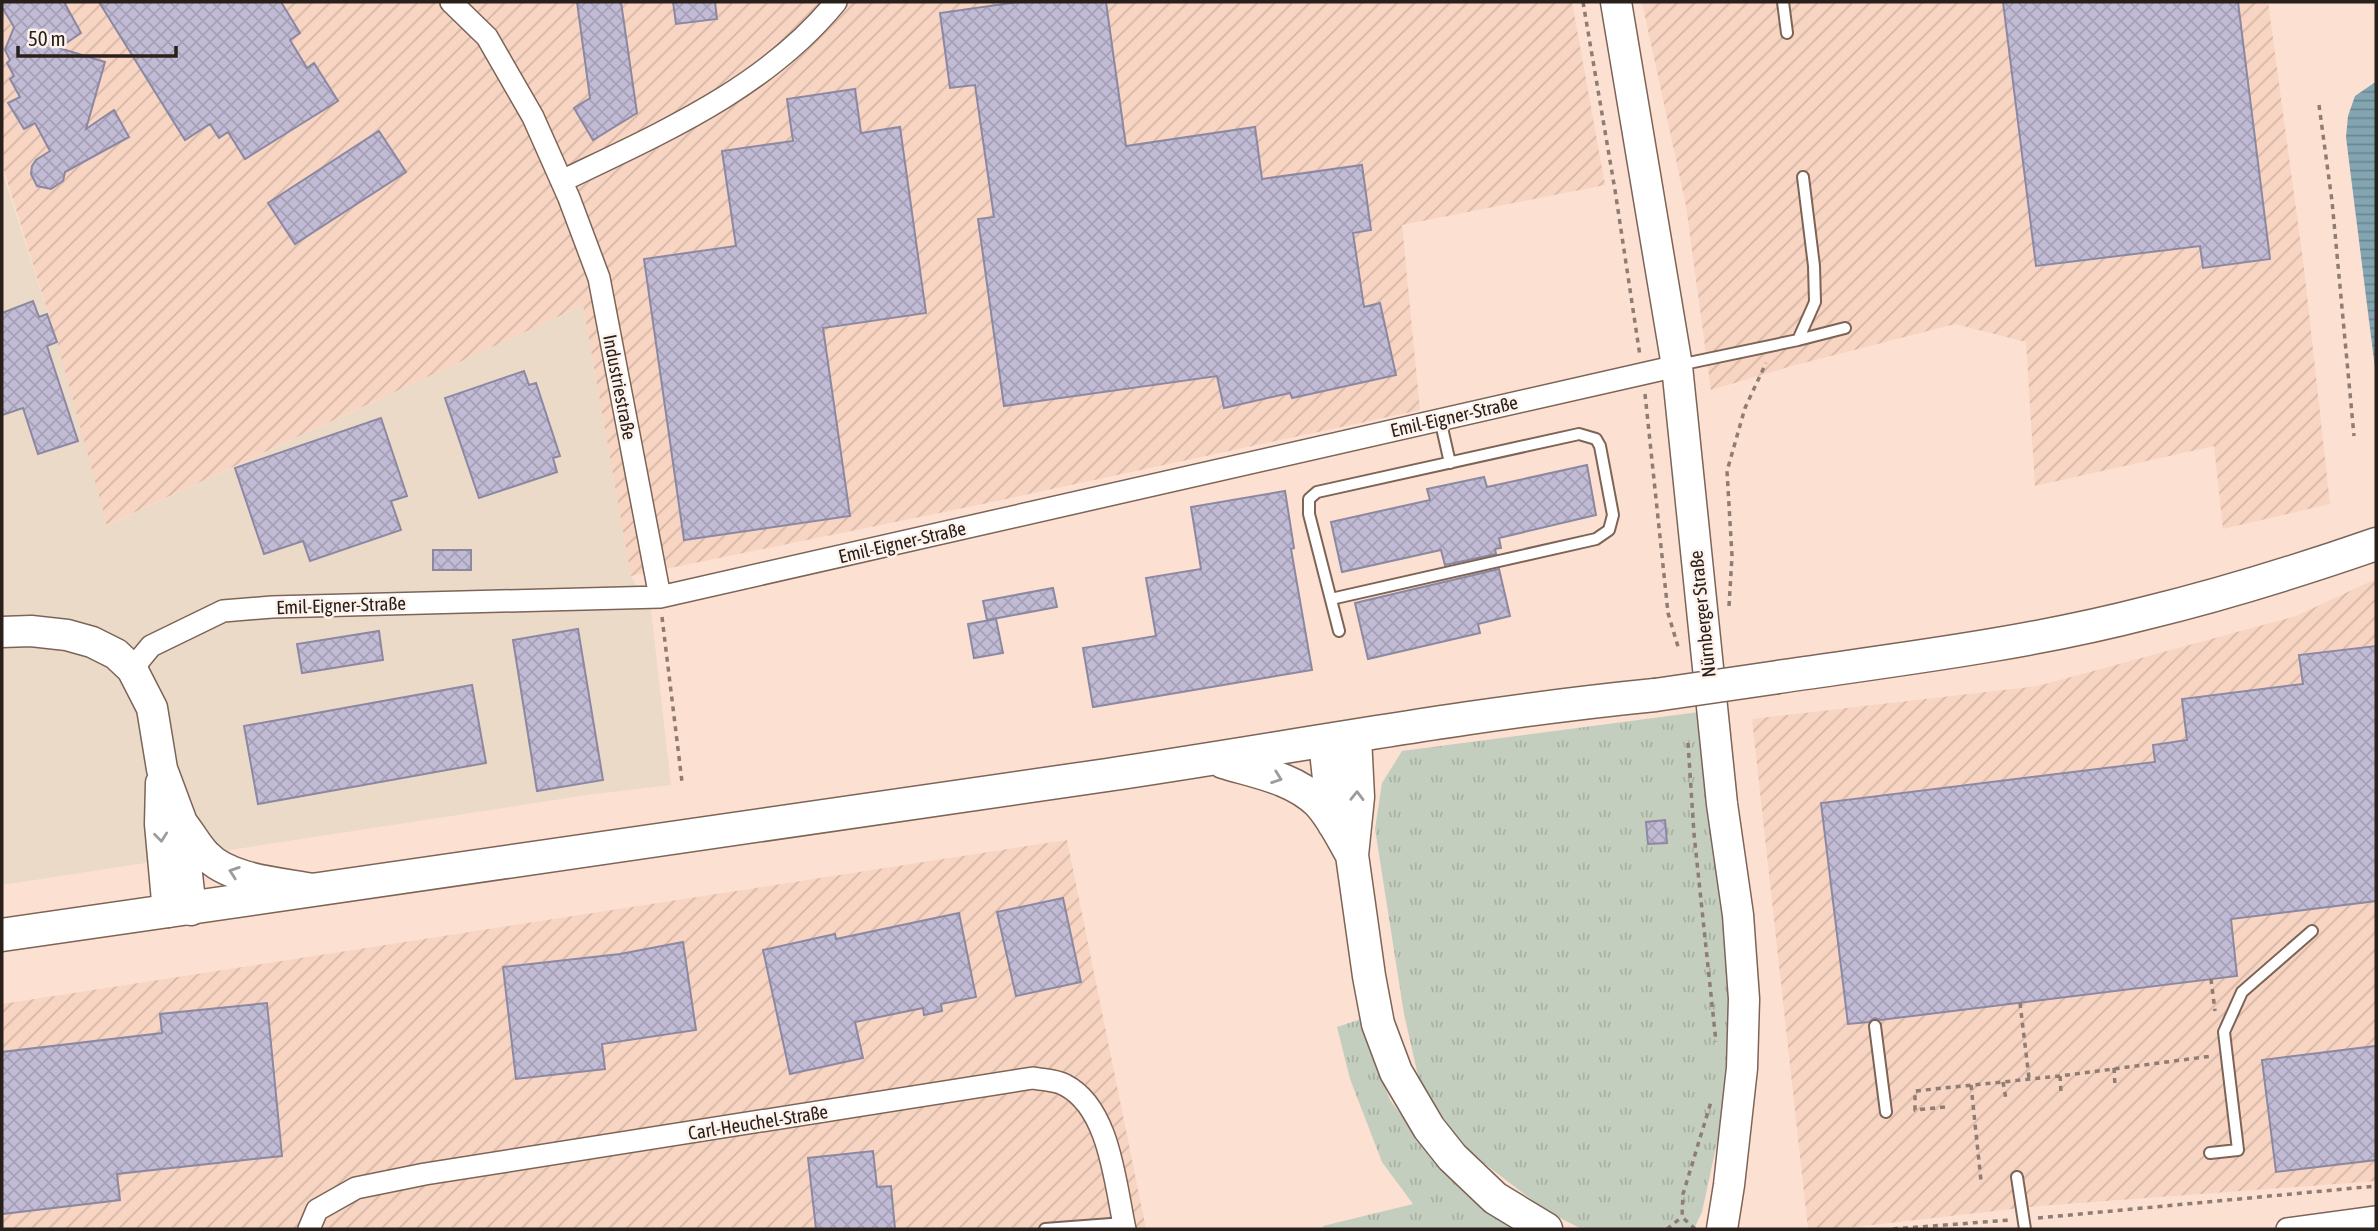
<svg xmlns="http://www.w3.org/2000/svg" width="2378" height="1231" font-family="'Asap Condensed',sans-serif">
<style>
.commercial{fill:#ecdac9}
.industrial{fill:url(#industrial-furrows)}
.grass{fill:url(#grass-tufts)}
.water{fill:url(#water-rules)}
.building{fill:url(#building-cross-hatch);stroke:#8d88a1;stroke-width:2}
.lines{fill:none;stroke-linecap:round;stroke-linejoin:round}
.service-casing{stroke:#7c6457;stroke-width:14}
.minor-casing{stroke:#7c6457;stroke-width:24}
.secondary-casing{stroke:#7c6457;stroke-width:33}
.primary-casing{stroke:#7c6457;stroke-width:35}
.path{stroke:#8f7c73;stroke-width:3.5;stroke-dasharray:5 5;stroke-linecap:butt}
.service{stroke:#fff;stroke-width:10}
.minor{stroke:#fff;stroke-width:21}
.secondary{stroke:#fff;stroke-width:30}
.primary{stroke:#fff;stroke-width:32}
.primary-bridge-casing{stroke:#7c6457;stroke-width:35;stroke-linecap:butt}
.primary-bridge{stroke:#fff;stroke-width:32}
.oneway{stroke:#9f9b98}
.labels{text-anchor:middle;stroke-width:5;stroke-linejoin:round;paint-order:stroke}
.street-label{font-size:19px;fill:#2a201b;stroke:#fdf2ec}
</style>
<defs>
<pattern id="industrial-furrows" width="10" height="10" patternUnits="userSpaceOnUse" patternTransform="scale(1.75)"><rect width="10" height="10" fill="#f8d4c2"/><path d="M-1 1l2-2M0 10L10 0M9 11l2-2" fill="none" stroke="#d5b6a6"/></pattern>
<pattern id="grass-tufts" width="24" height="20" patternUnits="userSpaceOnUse" patternTransform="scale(1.75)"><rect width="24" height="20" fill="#c3cebe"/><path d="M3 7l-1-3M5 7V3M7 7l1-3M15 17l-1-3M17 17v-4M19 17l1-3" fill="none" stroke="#a8b1a3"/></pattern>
<pattern id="water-rules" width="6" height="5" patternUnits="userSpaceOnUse" patternTransform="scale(1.75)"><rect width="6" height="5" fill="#83a5b2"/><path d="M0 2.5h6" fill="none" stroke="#6b8690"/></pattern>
<pattern id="building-cross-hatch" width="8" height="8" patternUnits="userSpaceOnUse" patternTransform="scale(1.75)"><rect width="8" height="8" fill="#c1bbd5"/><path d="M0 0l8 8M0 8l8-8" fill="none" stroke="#a6a0b6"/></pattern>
</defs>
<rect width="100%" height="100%" fill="#fce0d2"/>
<path class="commercial" d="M 2,170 L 57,342 L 108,525 L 583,305 L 631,576 L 651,610 L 671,785 L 594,794 L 2,885 Z"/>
<path class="industrial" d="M 2,2 L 1572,2 L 1605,185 L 1402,225 L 1420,410 L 978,505 L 631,576 L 583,305 L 107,525 L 57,342 L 2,164 Z
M 1642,2 L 2268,2 L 2304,268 L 2330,504 L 2223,529 L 2214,446 L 2035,486 L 2026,342 L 1955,324 L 1788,367 L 1711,390 L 1686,206 Z
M 2376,579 L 2376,1181 L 2038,1206 L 1837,1229 L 1808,1229 L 1752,719 L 2038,686 L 2296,616 Z
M 1067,840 L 1146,1229 L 2,1229 L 2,1004 Z"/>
<path class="grass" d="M 1699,712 L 1730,918 L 1732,1073 L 1702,1212 L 1694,1229 L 1582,1229 L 1546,1211 L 1463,1147 L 1419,1080 L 1404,1014 L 1375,829 L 1382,783 L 1402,751 Z
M 1364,1018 L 1370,1049 L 1390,1100 L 1430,1155 L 1485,1205 L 1526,1229 L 1324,1229 L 1323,1226 L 1413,1204 L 1382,1162 L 1350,1079 L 1337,1027 Z"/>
<path class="water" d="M 2374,83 L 2376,83 L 2376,376 L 2346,137 L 2348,116 L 2355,96 Z"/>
<path class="building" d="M 2,2 L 64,2 L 81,33 L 59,48 L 105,62 L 86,129 L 114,110 L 129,137 L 65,172 L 63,181 L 51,189 L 37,186 L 31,174 L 32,166 L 36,160 L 50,151 L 35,123 L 24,129 L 8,103 L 20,97 L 10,79 L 14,76 L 7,63 L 10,60 L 5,50 L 14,27 L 2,7 Z
M 99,2 L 281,2 L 300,33 L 290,40 L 307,68 L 314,63 L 338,101 L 245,159 L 228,132 L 219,138 L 210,124 L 185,140 Z
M 577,2 L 621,2 L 637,113 L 593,140 L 574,108 L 590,98 Z
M 673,2 L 715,2 L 717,19 L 676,24 Z
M 1018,2 L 1106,2 L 1126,146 L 1255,127 L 1262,179 L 1362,165 L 1371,230 L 1353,233 L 1364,307 L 1380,303 L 1396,375 L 1292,398 L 1290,393 L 1224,408 L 1217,376 L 1004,406 L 978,219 L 994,217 L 975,85 L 950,88 L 940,13 Z
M 2003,2 L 2238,2 L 2270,259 L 2203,268 L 2200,246 L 2036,266 Z
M 855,89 L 861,133 L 900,127 L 926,313 L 823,328 L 850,516 L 684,540 L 644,259 L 736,246 L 722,151 L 793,141 L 787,99 Z
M 379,131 L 406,172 L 295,244 L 268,203 Z
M 33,301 L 39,317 L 47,314 L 57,342 L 47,346 L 78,441 L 38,454 L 23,408 L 2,415 L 2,313 Z
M 524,371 L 529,385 L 536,383 L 560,456 L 553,458 L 557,472 L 479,498 L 445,398 Z
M 381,418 L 407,496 L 391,501 L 401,530 L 310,561 L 303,541 L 264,554 L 235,468 Z
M 1587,465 L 1596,515 L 1499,538 L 1501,548 L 1495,549 L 1496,554 L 1445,565 L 1441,550 L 1342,572 L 1331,522 L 1430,500 L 1427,489 L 1484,477 L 1487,487 Z
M 1285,491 L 1294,548 L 1291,549 L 1312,670 L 1093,707 L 1083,648 L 1156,636 L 1146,578 L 1201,569 L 1191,507 Z
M 433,550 L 471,550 L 471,570 L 433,570 Z
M 1499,569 L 1510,616 L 1478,624 L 1480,633 L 1368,659 L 1355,603 Z
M 1053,588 L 1057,607 L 987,620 L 983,601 Z
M 996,619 L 1003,653 L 974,658 L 968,624 Z
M 578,629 L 603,780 L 537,791 L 513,640 Z
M 379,631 L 383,660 L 302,673 L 297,644 Z
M 2376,646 L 2376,901 L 2231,919 L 2237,976 L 1880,1020 L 1875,1018 L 1869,1022 L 1848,1024 L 1821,803 L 2155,762 L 2153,745 L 2187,740 L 2182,699 L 2303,684 L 2299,655 Z
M 472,685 L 486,763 L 258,804 L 244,726 Z
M 1665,820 L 1667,843 L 1648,844 L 1646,822 Z
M 1063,898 L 1081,982 L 1016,996 L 997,912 Z
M 959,913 L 976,997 L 941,1004 L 942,1011 L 924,1015 L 923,1008 L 855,1022 L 863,1058 L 790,1074 L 763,950 L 835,934 L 836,939 Z
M 683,942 L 696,1030 L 602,1044 L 605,1069 L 516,1079 L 503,967 L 620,954 Z
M 267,1003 L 282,1156 L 117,1174 L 120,1200 L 2,1214 L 2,1052 L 162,1033 L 160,1014 Z
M 2376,1046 L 2376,1160 L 2276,1172 L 2262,1060 Z
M 873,1151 L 877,1187 L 891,1186 L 895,1229 L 816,1229 L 808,1158 Z"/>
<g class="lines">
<g class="service-casing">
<path id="service" d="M 1783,2 L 1787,33
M 1798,340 L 1845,328
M 1679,365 L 1798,340 L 1815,302 L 1814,266 L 1803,177
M 1440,419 L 1450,463
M 1331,599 L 1596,539 L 1609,530 L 1613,515 L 1600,446 L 1596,439 L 1579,434 L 1317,492 L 1309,499 L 1309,514 L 1339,631
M 1875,1026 L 1886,1112
M 2210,1153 L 2238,1150 L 2224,1032 L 2242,992 L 2312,931
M 2017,1177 L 2025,1229
M 1045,1229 L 1124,1223"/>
</g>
<g class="minor-casing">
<path id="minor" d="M 451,2 L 487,37 L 533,117 L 569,198 L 599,278 L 660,597
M 562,181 C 661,133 765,89 836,2
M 132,669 L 151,646 L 223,611 L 272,607 L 660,597 L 1677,366
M 309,1229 L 317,1210 L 356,1188 L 425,1174 L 1033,1078 C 1043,1080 1056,1080 1065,1085 C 1110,1108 1115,1184 1125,1229
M 2287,1229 L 2376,1217"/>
</g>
<g class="secondary-casing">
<path id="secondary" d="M 1616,2 L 1677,366 L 1722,804 L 1738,915 L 1744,999 L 1742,1068 L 1729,1185 L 1722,1229
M 2,632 L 31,631 L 67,635 L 92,642 L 116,654 L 132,669 L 152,708 L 162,769 L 181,820 L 191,910
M 161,783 L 160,824 L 168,912
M 183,824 C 191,834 197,846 206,855 C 229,880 281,883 313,889"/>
</g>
<g class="primary-casing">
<path id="primary" d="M 1778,677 C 1901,659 2026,644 2146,613 C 2224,594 2301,570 2376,544
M 1355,737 L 1358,797 L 1352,855 L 1369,976 L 1378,1024 L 1396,1072 L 1429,1128 L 1452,1157 L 1495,1198 L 1546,1229
M 1325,742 L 1334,824
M 1223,762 C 1256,772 1294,778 1319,803 C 1333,818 1342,838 1352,855
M 2,935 C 371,885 739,830 1107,775 C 1289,748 1471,713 1655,695"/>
</g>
<path class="path" d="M 1583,2 L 1615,190 L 1640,356
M 2319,105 L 2332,201 L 2354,436
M 1645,394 L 1668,613 L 1679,650
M 1729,606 L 1732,556 L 1727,471 L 1745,408 L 1766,363
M 662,617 L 682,782
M 1688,743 L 1694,834 L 1716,1042
M 2211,979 L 2215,1011
M 2020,1003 L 2029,1078
M 2114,1068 L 2115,1086
M 2060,1076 L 2061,1092
M 2003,1082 L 2006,1099
M 1971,1085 L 1981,1181
M 1945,1107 L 1915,1110 L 1915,1091 L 2060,1076 L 2212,1056
M 2038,1218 L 2376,1186
M 1667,1229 L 1682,1217
M 1695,1229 L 1682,1217 L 1683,1194 L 1711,1102
M 1893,1229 L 2010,1220"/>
<use href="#service" class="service"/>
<use href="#minor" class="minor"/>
<use href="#secondary" class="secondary"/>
<use href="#primary" class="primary"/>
<g class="primary-bridge-casing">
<path id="primary-bridge" d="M 1655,695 L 1778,677"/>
</g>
<use href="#primary-bridge" class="primary-bridge"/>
</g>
<defs><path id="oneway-chevron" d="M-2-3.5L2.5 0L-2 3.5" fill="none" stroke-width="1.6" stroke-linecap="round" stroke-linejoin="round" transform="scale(1.75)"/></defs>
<g class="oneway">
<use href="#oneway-chevron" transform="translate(1277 778) rotate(20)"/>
<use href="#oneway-chevron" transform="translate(1357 796) rotate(-89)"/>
<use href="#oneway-chevron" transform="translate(161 837) rotate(84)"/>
<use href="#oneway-chevron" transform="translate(234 872) rotate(-161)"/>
</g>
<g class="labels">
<g class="street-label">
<text transform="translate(620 387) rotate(79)" y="7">Industriestraße</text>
<text transform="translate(1454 416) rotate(-13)" y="7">Emil-Eigner-Straße</text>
<text transform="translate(902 542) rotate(-13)" y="7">Emil-Eigner-Straße</text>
<text transform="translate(341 605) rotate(-2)" y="7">Emil-Eigner-Straße</text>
<text transform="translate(1702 614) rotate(-96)" y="7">Nürnberger Straße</text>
<text transform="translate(758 1122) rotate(-9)" y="7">Carl-Heuchel-Straße</text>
</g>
</g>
<rect width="2378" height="1231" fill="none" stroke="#2a201b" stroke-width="7"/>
<path d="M18 46v10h158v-10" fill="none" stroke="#2a201b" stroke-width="3.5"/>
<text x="28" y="46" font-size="21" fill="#2a201b" stroke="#fdf2ec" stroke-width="5" paint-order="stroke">50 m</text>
</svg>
